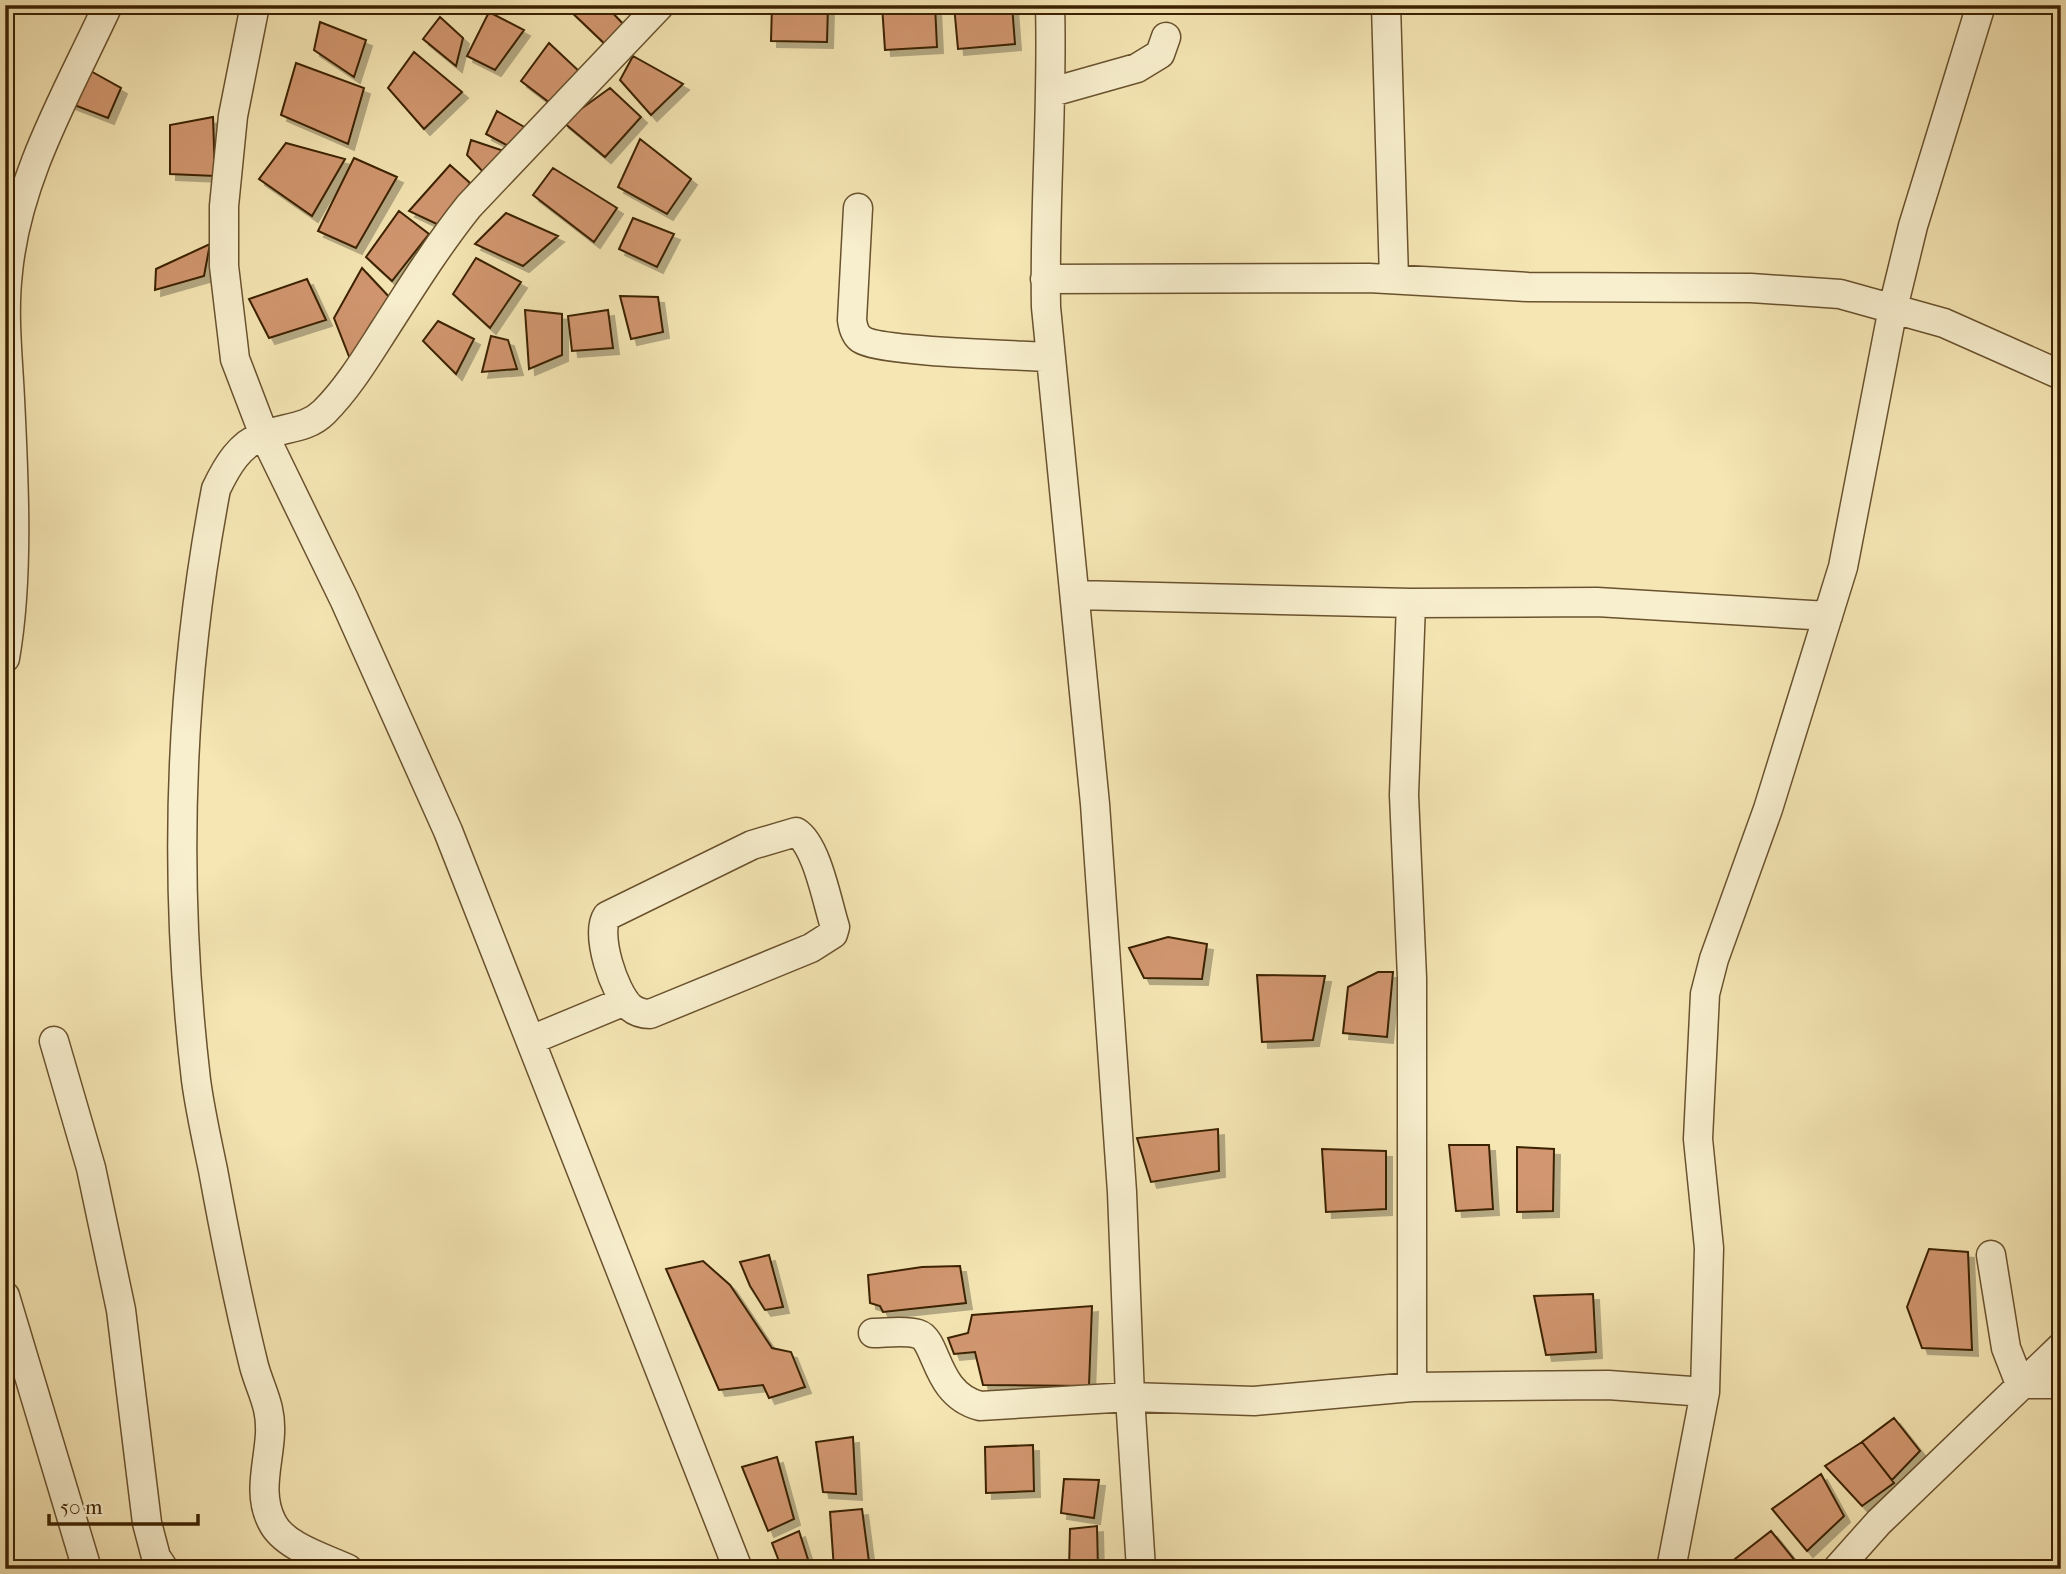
<svg xmlns="http://www.w3.org/2000/svg" width="2066" height="1574" font-family="'IM FELL French Canon',serif">
<style>
.building{fill:#d2976f;stroke:#3b2101;stroke-width:2;filter:url(#shadow)}
.lines{fill:none;stroke-linecap:round;stroke-linejoin:round}
.minor-casing{stroke:#6a522e;stroke-width:31}
.minor{stroke:#f8efce;stroke-width:28}
</style>
<defs>
<filter id="shadow"><feDropShadow dx="6" dy="6" stdDeviation="0" flood-color="#0004"/></filter>
</defs>
<rect width="100%" height="100%" fill="#f5e6b4"/>
<filter id="stains"><feTurbulence type="fractalNoise" baseFrequency=".00286" numOctaves="4"/><feColorMatrix values="0 0 0 0 .2 0 0 0 0 .09 0 0 0 0 .02 0 0 0 .5 -.17"/></filter>
<radialGradient id="worn" r=".72"><stop offset=".6" stop-color="#630" stop-opacity="0"/><stop offset="1" stop-color="#630" stop-opacity=".3"/></radialGradient>
<path class="building" d="M 564,5 L 605,5 L 627,28 L 608,47 Z
M 772,5 L 828,5 L 827,42 L 771,41 Z
M 882,5 L 935,5 L 937,47 L 885,50 Z
M 954,5 L 1012,5 L 1015,44 L 958,49 Z
M 489,12 L 524,30 L 495,70 L 467,56 Z
M 440,17 L 463,38 L 456,66 L 423,39 Z
M 320,22 L 366,40 L 354,77 L 314,50 Z
M 549,43 L 581,73 L 554,106 L 521,81 Z
M 414,52 L 462,92 L 424,129 L 388,88 Z
M 633,56 L 683,84 L 651,115 L 620,80 Z
M 296,63 L 364,88 L 348,144 L 281,115 Z
M 87,69 L 121,88 L 108,118 L 69,103 Z
M 610,88 L 641,117 L 605,157 L 563,122 Z
M 497,111 L 526,128 L 514,149 L 486,134 Z
M 213,117 L 215,176 L 170,174 L 170,125 Z
M 640,139 L 691,179 L 667,214 L 618,187 Z
M 471,140 L 504,151 L 487,176 L 467,155 Z
M 286,143 L 345,159 L 312,216 L 259,179 Z
M 354,158 L 397,177 L 356,248 L 318,231 Z
M 450,165 L 470,183 L 441,226 L 409,211 Z
M 553,168 L 617,208 L 594,242 L 533,195 Z
M 399,211 L 429,234 L 392,281 L 366,257 Z
M 506,213 L 558,236 L 523,266 L 475,244 Z
M 633,218 L 674,234 L 657,267 L 619,249 Z
M 210,244 L 204,276 L 155,290 L 156,269 Z
M 476,258 L 521,282 L 490,328 L 453,294 Z
M 362,268 L 392,300 L 350,359 L 334,318 Z
M 307,279 L 326,320 L 269,338 L 249,299 Z
M 620,296 L 658,297 L 663,332 L 631,339 Z
M 525,310 L 562,314 L 562,355 L 529,369 Z
M 608,310 L 613,348 L 572,351 L 568,316 Z
M 438,321 L 474,339 L 456,374 L 423,341 Z
M 491,336 L 508,340 L 517,369 L 482,372 Z
M 1168,937 L 1207,944 L 1202,979 L 1144,978 L 1129,948 Z
M 1378,972 L 1393,972 L 1387,1037 L 1343,1033 L 1348,987 Z
M 1257,975 L 1325,976 L 1313,1040 L 1262,1042 Z
M 1218,1129 L 1219,1171 L 1151,1182 L 1137,1138 Z
M 1449,1145 L 1489,1145 L 1493,1209 L 1456,1211 Z
M 1517,1147 L 1554,1149 L 1553,1211 L 1517,1212 Z
M 1322,1149 L 1386,1151 L 1386,1209 L 1326,1212 Z
M 1929,1249 L 1968,1252 L 1972,1350 L 1922,1348 L 1907,1307 Z
M 769,1255 L 783,1307 L 765,1310 L 750,1286 L 740,1262 Z
M 703,1261 L 730,1285 L 772,1348 L 791,1352 L 805,1387 L 769,1398 L 763,1385 L 719,1390 L 666,1269 Z
M 960,1266 L 966,1303 L 883,1312 L 880,1306 L 870,1303 L 868,1275 L 922,1267 Z
M 1593,1294 L 1596,1352 L 1546,1355 L 1534,1296 Z
M 1092,1306 L 1089,1386 L 983,1385 L 975,1352 L 954,1354 L 948,1338 L 968,1333 L 972,1315 Z
M 1894,1418 L 1920,1451 L 1892,1480 L 1862,1442 Z
M 853,1437 L 856,1494 L 823,1492 L 816,1442 Z
M 1862,1442 L 1894,1483 L 1862,1506 L 1825,1466 Z
M 1033,1445 L 1034,1491 L 986,1493 L 985,1447 Z
M 777,1457 L 794,1519 L 768,1531 L 742,1467 Z
M 1821,1474 L 1844,1516 L 1807,1551 L 1772,1509 Z
M 1064,1479 L 1099,1480 L 1094,1518 L 1061,1513 Z
M 862,1509 L 870,1569 L 834,1569 L 830,1512 Z
M 1097,1526 L 1098,1569 L 1069,1569 L 1070,1529 Z
M 799,1531 L 811,1569 L 782,1569 L 772,1543 Z
M 1771,1531 L 1797,1563 L 1790,1569 L 1738,1569 L 1731,1562 Z
M 1920,1560 L 1969,1565 L 1969,1569 L 1919,1569 Z"/>
<g class="lines">
<g class="minor-casing">
<path id="minor" d="M 255,5 L 233,116 L 224,206 L 224,266 L 235,359 L 264,435 L 344,599 L 448,831 L 738,1569
M 1050,5 C 1053,106 1044,206 1046,307 L 1095,804 L 1122,1192 L 1130,1397 L 1141,1569
M 1386,5 L 1394,279
M 1052,92 L 1137,68 L 1160,54 L 1166,37
M 858,208 L 852,320 C 853,327 855,335 861,339 C 878,352 1020,355 1051,357
M 1045,279 L 1369,278 L 1528,287 L 1751,288 L 1840,294 L 1944,323 L 2061,375
M 1076,595 L 1411,603 L 1597,602 L 1828,616
M 1411,603 L 1404,795 L 1412,978 L 1412,1387
M 5,658 C 19,578 14,480 10,399 C 8,356 3,314 8,272 C 17,177 69,90 108,5
M 796,832 C 817,845 827,902 835,927 L 833,934 L 811,948 L 650,1014 C 643,1014 636,1012 630,1007 C 614,992 595,934 607,916 L 752,845 Z
M 531,1040 L 625,1001
M 54,1041 L 91,1168 L 121,1310 L 147,1523 L 156,1557 L 164,1569
M 1991,1255 L 2006,1348 L 2020,1384 L 2061,1384
M 5,1296 L 87,1569
M 873,1333 C 886,1333 905,1330 918,1334 C 938,1340 934,1394 980,1406 L 1130,1397 L 1254,1401 L 1412,1387 L 1608,1385 L 1705,1392
M 348,1569 C 325,1558 284,1547 272,1522 C 253,1486 277,1447 268,1409 C 265,1395 258,1381 254,1366 C 238,1301 225,1236 213,1170 C 207,1141 200,1110 196,1080 C 173,884 179,683 216,489 C 227,466 240,443 265,435 C 285,427 307,429 324,412 C 348,388 366,358 384,330 C 411,288 437,246 469,206 L 660,5
M 1671,1569 L 1705,1392 L 1709,1248 L 1698,1139 L 1705,994 L 1714,959 L 1768,809 L 1843,567 L 1893,308 L 1913,226 L 1981,5
M 1837,1569 L 1879,1522 L 2061,1347"/>
</g>
<use href="#minor" class="minor"/>
</g>
<rect width="2066" height="1574" fill="none" stroke="#f5e6b4" stroke-width="28"/>
<rect x="7" y="7" width="2052" height="1560" fill="none" stroke="#3b2101" stroke-width="3.5"/>
<rect x="14" y="14" width="2038" height="1546" fill="none" stroke="#3b2101" stroke-width="2"/>
<path d="M49 1514v10h149v-10" fill="none" stroke="#3b2101" stroke-width="3.5"/>
<text x="60" y="1514" font-size="21" fill="#3b2101" stroke="#f8efce" stroke-width="5" paint-order="stroke">50 m</text>
<rect width="100%" height="100%" filter="url(#stains)"/>
<rect width="100%" height="100%" fill="url(#worn)"/>
</svg>
